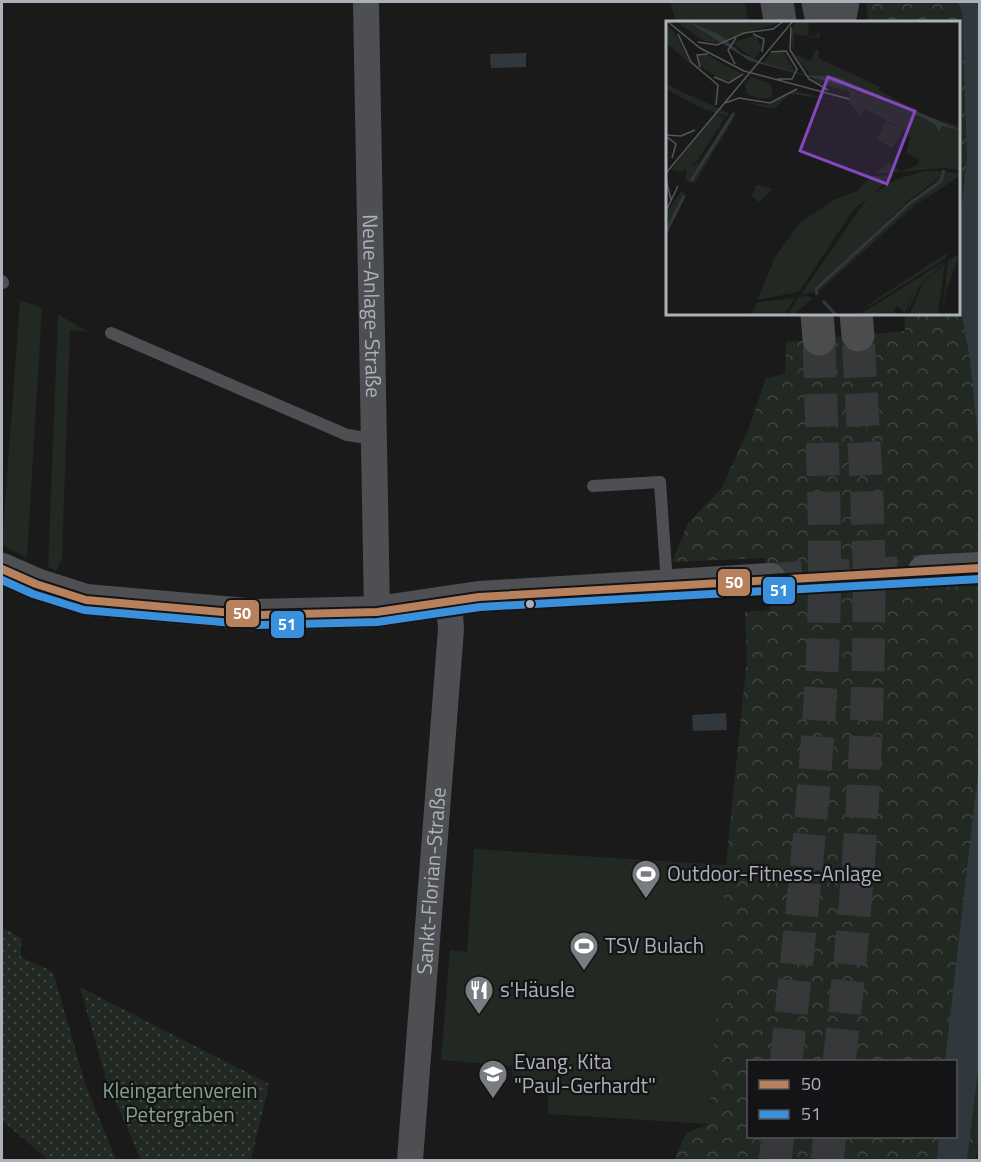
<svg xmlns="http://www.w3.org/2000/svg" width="981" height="1162" font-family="'Titillium Web',sans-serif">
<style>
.grass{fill:#222822}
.forest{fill:url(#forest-crowns);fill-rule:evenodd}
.garden{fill:url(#garden-dots)}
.water{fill:#30383d}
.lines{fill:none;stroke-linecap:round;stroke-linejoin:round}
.tertiary-tunnel{stroke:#37383a;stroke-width:32;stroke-dasharray:32 16;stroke-linecap:butt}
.trunk-tunnel{stroke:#37383a;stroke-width:33;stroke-dasharray:33 16;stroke-linecap:butt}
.service{stroke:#4e4f52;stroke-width:12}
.minor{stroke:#4e4f52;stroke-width:26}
.tertiary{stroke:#4e4f52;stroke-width:32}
.trunk{stroke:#4b4c4e;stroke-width:33}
.bus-1-casing{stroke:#141416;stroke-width:12}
.bus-2-casing{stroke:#141416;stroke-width:12}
.bus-1{stroke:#b6815c;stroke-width:8}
.bus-2{stroke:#3a90db;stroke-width:8}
.bus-dot{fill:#acb1b9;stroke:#141416;stroke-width:2}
.labels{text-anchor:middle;stroke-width:4.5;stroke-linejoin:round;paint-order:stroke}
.street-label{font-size:21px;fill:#acb1b9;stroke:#141416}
.poi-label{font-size:21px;fill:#acb1b9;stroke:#141416;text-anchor:start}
.park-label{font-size:21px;fill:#86a285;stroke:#141416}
.inset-river{fill:none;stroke:#30383d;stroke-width:3}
.inset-road{fill:none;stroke:#54565a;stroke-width:1.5}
.view{fill:#8547be;fill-opacity:0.15;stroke:#8547be;stroke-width:3}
.inset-edge{fill:none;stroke:#acb1b9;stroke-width:3}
.line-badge{stroke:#141416;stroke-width:2}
.badge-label{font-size:16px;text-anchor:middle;font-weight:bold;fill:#fff}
</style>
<defs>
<pattern id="forest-crowns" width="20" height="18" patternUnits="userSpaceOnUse" patternTransform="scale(1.5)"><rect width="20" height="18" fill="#222822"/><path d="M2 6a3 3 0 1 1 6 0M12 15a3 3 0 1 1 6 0" fill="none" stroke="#3f4540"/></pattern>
<pattern id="garden-dots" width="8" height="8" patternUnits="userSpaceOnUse" patternTransform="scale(1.5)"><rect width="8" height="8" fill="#222822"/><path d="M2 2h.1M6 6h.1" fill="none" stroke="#3f4540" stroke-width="1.8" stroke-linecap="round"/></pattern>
</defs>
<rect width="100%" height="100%" fill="#1a1a1a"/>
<path class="grass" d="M 670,2 L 745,2 L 748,22 L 676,22 Z
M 20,300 L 42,308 L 27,558 L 2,545 Z
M 58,314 L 88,332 L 70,330 L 62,559 L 56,571 L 48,567 Z
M 474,849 L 726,865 L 709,1124 L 548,1114 L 548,1087 L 513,1085 L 512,1066 L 441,1060 L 450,950 L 467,952 Z"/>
<path class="forest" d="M 866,2 L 979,2 L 980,1132 L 976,1160 L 674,1160 L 686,1133 L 709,1124 L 726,865 L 747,658 L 745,612 L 770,610 L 765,558 L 672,562 L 688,523 L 721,489 L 747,433 L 766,378 L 785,374 L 786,342 L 905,331 L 904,314 L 958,314 L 958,22 L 868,22 ZM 748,1062 L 956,1062 L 956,1136 L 748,1136 Z"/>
<path class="garden" d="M 2,927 L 21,938 L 21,957 L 53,972 L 85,1083 L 116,1160 L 48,1160 L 2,1120 Z
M 80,987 L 269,1084 L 251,1160 L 141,1160 L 107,1082 Z"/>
<path class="water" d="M 958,2 L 980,2 L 979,451 L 970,360 L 959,299 L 959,232 L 967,157 L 962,13 Z
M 526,53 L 526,67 L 491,68 L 490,54 Z
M 726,713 L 727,730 L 693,731 L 692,715 Z
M 979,764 L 980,1055 L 967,1160 L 937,1160 L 939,1137 L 956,1136 L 956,1062 L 945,1061 Z"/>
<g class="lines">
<path class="tertiary-tunnel" d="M 770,579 L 924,571"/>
<path class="trunk-tunnel" d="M 786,1062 C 800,930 815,799 822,667 C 828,558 822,448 819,339
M 839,1062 C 858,903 869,744 869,585 C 869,502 862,418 858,335
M 775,1160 L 778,1136
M 827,1160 L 830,1136"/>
<path class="service" d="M 2,281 L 3,283
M 111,333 L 347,435 L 373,439
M 593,486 L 660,482 L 667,584"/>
<g class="minor">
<path id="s1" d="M 366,2 L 377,612"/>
<path id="s2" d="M 410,1160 L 451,629 L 449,601"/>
</g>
<path class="tertiary" d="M 2,569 L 36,584 L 86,600 L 257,615 L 377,612 L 479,597 L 770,579
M 924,571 L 980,568"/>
<path class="trunk" d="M 777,2 L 780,22
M 818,2 L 822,22
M 839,22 L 843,2
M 817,314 L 819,339
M 856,314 L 858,335"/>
<g class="bus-1-casing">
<path id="bus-1" d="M 2,569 L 36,584 L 86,600 L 257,615 L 377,612 L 479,597 L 980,568"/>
</g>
<g class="bus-2-casing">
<path id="bus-2" d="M 2,580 L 33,594 L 84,610 L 257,625 L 377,622 L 480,607 L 980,579"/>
</g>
<use href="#bus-1" class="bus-1"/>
<use href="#bus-2" class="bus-2"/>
</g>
<defs>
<g id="stadium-pin" transform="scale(1.5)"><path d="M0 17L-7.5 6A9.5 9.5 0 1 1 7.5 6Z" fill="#797c81" stroke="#141416"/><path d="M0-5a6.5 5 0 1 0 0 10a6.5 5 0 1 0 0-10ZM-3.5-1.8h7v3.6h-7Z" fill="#fff"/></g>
<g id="restaurant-pin" transform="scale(1.5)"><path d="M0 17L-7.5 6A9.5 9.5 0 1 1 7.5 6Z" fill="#797c81" stroke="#141416"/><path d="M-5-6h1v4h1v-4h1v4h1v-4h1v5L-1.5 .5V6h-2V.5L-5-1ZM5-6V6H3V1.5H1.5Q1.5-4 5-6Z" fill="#fff"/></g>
<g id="school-pin" transform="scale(1.5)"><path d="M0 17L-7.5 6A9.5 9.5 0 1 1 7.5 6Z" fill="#797c81" stroke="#141416"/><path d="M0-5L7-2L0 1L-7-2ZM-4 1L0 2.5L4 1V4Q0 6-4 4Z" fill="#fff"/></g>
</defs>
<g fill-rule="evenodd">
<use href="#stadium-pin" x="646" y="874"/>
<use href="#stadium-pin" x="584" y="946"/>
<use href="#restaurant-pin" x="479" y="990"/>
<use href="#school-pin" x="493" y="1074"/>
</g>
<circle class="bus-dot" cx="530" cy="604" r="5"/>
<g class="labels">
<g class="street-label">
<text dy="7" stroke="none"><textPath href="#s1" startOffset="304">Neue-Anlage-Straße</textPath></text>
<text dy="7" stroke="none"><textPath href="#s2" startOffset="280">Sankt-Florian-Straße</textPath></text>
</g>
<g class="poi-label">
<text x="667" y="881">Outdoor-Fitness-Anlage</text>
<text x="605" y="953">TSV Bulach</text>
<text x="500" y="997">s'Häusle</text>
<text x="514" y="1069">Evang. Kita<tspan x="514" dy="24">"Paul-Gerhardt"</tspan></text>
</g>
<g class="park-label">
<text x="180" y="1098">Kleingartenverein<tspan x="180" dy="24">Petergraben</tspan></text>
</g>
</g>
<g transform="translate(666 21)">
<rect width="294" height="294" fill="#1a1a1a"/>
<path d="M 130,0 L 143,0 L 142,15 L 150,15 L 154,8 L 153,17 L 128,13 L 128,33 L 124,10 ZM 0,3 L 9,12 L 22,38 L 51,65 L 0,22 ZM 40,33 L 59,44 L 75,52 L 66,60 L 53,58 L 33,44 L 32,35 ZM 85,56 L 105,63 L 107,76 L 94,78 L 81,73 L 79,63 ZM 0,62 L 12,69 L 63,92 L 61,96 L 35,87 L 0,68 ZM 128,70 L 176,80 L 123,73 L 108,88 L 74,80 L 101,84 ZM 50,93 L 59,97 L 31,140 L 15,151 L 5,149 ZM 65,93 L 69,95 L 29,162 L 20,160 L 20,147 L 34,141 ZM 219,100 L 238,109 L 226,127 L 211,119 ZM 275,150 L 294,152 L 294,155 L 248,185 L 149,274 L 150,266 L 271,160 ZM 281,232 L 280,237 L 189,294 L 212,277 ZM 294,232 L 280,270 L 276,294 L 282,240 ZM 279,240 L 253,266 L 241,294 L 246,274 L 239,292 L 231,285 L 227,290 L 233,294 L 193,294 Z" fill="#222822"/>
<path d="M 10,0 L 82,2 L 117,0 L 53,22 L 37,20 ZM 90,14 L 96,28 L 88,38 L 66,22 ZM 150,28 L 153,30 L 152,37 L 214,66 L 213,69 L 253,92 L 294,106 L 294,149 L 251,144 L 254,139 L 240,132 L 244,117 L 238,109 L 201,89 L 198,89 L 195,96 L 182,81 L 184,71 L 150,62 L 128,33 L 145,40 ZM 116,29 L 130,52 L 97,42 L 106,30 ZM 90,164 L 93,164 L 107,168 L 93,181 L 86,175 ZM 16,169 L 20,175 L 0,214 L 0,192 Z" fill="#222822"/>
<path d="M 223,141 L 234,151 L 251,144 L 276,147 L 224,152 L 210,152 ZM 259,150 L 275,150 L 272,158 L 242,180 L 146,272 L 135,273 L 202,176 L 231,158 ZM 229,154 L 187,189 L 133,271 L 91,279 L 107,242 L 105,241 L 134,202 L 167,179 L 191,170 L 205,155 ZM 279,242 L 272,294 L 243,294 L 257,263 ZM 142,275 L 147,277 L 127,294 L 121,294 L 133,276 ZM 129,277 L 118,294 L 85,293 L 91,281 Z" fill="#222822"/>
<path d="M 21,0 L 54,14 L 75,32 L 98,42 L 138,54 L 171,56 L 294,109 L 276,105 L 273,110 L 269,103 L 208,73 L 84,40 Z" fill="#30383d"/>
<path class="inset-river" d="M 25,160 L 68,92M 0,211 L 18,175M 151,274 L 150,268 L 244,182 L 275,160 L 278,149M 157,280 L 170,294"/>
<path class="inset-road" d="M 1,0 L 34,27 L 78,50 L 183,78M 125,6 L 124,29 L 143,58 L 162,69M 12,13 L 25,41 L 52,64 L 50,84M 87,13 L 98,18 L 96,31M 32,21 L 51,24 L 78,12 L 107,8 L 118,0M 105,31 L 120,30 L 131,48 L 126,58 L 111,58M 69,43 L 62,29 L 70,17M 34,46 L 31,34 L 42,33M 48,56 L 63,62 L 77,53M 59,82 L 73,77 L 104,82 L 131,68M 0,114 L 15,115 L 29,109M 1,116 L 10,123 L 6,137M 0,152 L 127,0M 0,158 L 5,179M 0,190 L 12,165"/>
<path class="view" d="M 162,56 L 249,90 L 221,163 L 134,130 Z"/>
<rect width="294" height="294" class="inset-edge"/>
</g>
<g class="line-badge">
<rect x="717" y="568" width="34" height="29" rx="6" fill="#b6815c"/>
<rect x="762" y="576" width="34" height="29" rx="6" fill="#3a90db"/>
<rect x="225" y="599" width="35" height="29" rx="6" fill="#b6815c"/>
<rect x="270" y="610" width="35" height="29" rx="6" fill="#3a90db"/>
</g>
<g class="badge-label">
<text x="734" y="588">50</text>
<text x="779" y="596">51</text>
<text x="242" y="619">50</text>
<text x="287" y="630">51</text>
</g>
<rect width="981" height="1162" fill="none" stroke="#acb1b9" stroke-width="6"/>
<rect x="747" y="1060" width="210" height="78" fill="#141416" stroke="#515357" stroke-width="1.5"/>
<rect x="759" y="1080" width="30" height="9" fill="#b6815c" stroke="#515357" stroke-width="1.5"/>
<text x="801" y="1090" font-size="18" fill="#acb1b9">50</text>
<rect x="759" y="1110" width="30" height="9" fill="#3a90db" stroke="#515357" stroke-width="1.5"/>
<text x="801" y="1120" font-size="18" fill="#acb1b9">51</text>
</svg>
